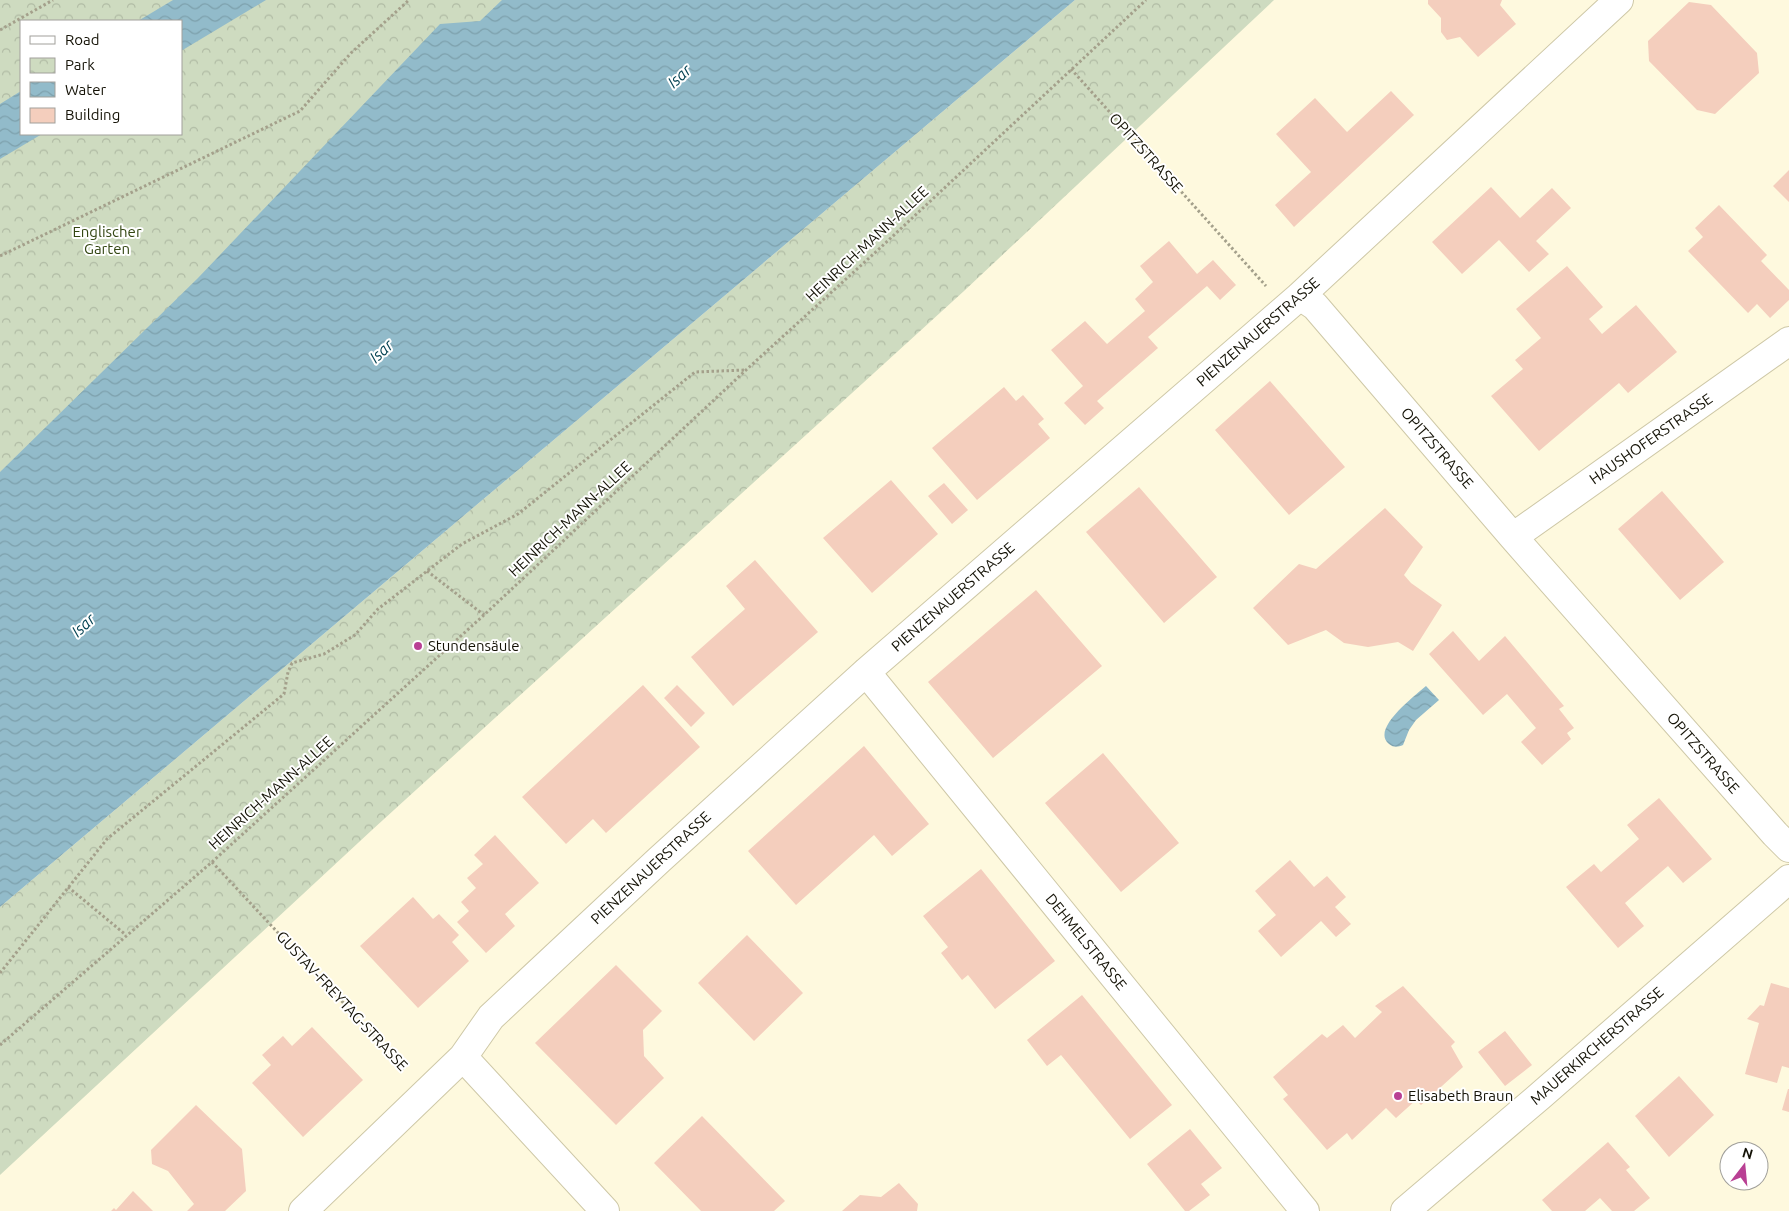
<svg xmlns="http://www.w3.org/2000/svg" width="1789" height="1211" font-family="Ubuntu,sans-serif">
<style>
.park{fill:url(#park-crowns);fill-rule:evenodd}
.water{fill:url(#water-waves)}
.building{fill:#f4cebd}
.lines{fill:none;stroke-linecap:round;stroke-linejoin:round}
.minor-casing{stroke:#cec8a7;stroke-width:30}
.path{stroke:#a4a08b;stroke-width:3;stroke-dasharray:2.5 2.5;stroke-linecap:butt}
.minor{stroke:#fff;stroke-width:28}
.poi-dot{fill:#b94094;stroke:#fff;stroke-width:2}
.labels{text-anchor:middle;stroke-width:4;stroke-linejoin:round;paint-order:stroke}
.street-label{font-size:15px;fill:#141206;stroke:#fff}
.park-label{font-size:15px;fill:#334612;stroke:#fff}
.poi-label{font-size:15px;fill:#141206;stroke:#fff;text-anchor:start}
.water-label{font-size:16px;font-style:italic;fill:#034252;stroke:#fff}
</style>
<defs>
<pattern id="park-crowns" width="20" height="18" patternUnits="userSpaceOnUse" patternTransform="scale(1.25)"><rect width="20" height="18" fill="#cedbc0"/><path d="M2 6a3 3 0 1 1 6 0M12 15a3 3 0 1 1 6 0" fill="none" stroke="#b0bba4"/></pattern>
<pattern id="water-waves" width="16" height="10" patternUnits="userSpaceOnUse" patternTransform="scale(1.25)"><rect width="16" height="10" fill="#92bbca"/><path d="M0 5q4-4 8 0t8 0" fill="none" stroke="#7da0ac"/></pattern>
</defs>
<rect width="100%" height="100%" fill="#fef9de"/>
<path class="park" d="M 0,0 L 518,0 L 0,489 ZM 21,21 L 181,21 L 181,134 L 21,134 Z
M 1075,0 L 1274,0 L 964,291 L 372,830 L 0,1175 L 0,907 Z"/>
<path class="water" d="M 173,0 L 266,0 L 181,51 L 181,21 L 138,21 Z
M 502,0 L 1075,0 L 0,907 L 0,472 L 198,278 L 440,24 L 480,21 Z
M 21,91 L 21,134 L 42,134 L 0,159 L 0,104 Z
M 1426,686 L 1439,700 L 1416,720 L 1409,730 L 1403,745 C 1398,747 1394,748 1389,744 C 1370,729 1416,695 1426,686 Z"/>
<path class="building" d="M 1428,0 L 1502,0 L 1500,5 L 1516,24 L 1478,57 L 1460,37 L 1447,40 L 1441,32 L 1441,18 L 1428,4 Z
M 1689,2 L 1711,5 L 1757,53 L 1759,73 L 1715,114 L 1697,110 L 1649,61 L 1648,41 Z
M 1391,91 L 1414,115 L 1294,227 L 1275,205 L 1311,172 L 1276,134 L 1315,98 L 1347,132 Z
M 1789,170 L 1789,202 L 1773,186 Z
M 1491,187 L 1520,218 L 1552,188 L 1571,208 L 1536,241 L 1549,254 L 1529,272 L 1499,240 L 1462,274 L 1432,242 Z
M 1719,205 L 1767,255 L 1761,261 L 1789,290 L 1789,300 L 1770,318 L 1757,304 L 1748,313 L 1688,251 L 1703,237 L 1695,228 Z
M 1169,241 L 1197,274 L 1213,260 L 1236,285 L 1220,300 L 1207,286 L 1148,337 L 1158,348 L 1097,401 L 1104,408 L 1085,425 L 1064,403 L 1083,386 L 1051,350 L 1085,321 L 1107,344 L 1145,311 L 1135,299 L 1153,282 L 1140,266 Z
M 1567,266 L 1603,307 L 1589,319 L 1602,334 L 1636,305 L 1677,352 L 1628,393 L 1619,383 L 1539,451 L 1491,396 L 1523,369 L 1515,360 L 1541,338 L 1516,309 Z
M 1270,381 L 1345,467 L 1289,515 L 1215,430 Z
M 1004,387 L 1016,401 L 1023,395 L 1044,419 L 1038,424 L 1050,438 L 977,500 L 932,448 Z
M 891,480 L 938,534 L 872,593 L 823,538 Z
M 944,483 L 968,510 L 952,524 L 928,496 Z
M 1139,487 L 1217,577 L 1164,623 L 1086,532 Z
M 1662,491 L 1724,562 L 1680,600 L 1618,529 Z
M 1385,508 L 1423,547 L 1404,575 L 1411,583 L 1442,605 L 1413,651 L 1398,642 L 1368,647 L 1344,643 L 1326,630 L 1288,645 L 1253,608 L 1299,564 L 1316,569 Z
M 755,560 L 818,632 L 733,706 L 691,657 L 745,609 L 726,586 Z
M 1036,590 L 1102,666 L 993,758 L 928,682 Z
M 1453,631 L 1479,661 L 1505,636 L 1564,706 L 1559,709 L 1574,728 L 1567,733 L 1571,739 L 1542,765 L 1521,742 L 1536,728 L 1507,694 L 1483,715 L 1429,654 Z
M 643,685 L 700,747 L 606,833 L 593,819 L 566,844 L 522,797 Z
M 677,685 L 705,713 L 691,727 L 664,698 Z
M 864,746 L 929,824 L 892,856 L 874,835 L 796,905 L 748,851 Z
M 1103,753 L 1179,843 L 1121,892 L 1045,803 Z
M 1659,798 L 1712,859 L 1683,883 L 1668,866 L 1625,903 L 1644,926 L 1618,948 L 1566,887 L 1594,864 L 1601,872 L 1639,839 L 1627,825 Z
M 495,835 L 539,883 L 505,914 L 515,926 L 486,953 L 457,922 L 469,911 L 461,902 L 476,888 L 467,878 L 483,864 L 474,855 Z
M 1290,860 L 1314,887 L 1327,876 L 1346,897 L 1335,907 L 1351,924 L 1336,937 L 1321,921 L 1281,957 L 1258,931 L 1276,915 L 1255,891 Z
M 981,869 L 1055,961 L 995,1009 L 968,975 L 962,980 L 941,953 L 948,947 L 923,916 Z
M 413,897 L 433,919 L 439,914 L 459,935 L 452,942 L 469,961 L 418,1008 L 360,946 Z
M 747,935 L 803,993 L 754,1041 L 698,983 Z
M 616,965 L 662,1011 L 643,1030 L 644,1056 L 664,1078 L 616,1125 L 535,1043 Z
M 1771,983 L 1789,988 L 1789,1068 L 1782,1066 L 1777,1083 L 1745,1074 L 1759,1023 L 1747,1019 L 1760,1005 L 1764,1006 Z
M 1403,986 L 1455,1042 L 1451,1046 L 1463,1067 L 1421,1105 L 1416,1100 L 1396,1118 L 1386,1108 L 1352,1140 L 1347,1133 L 1327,1150 L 1283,1099 L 1288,1095 L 1273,1077 L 1322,1034 L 1327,1038 L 1343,1025 L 1355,1038 L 1382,1012 L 1375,1006 Z
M 1082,995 L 1172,1105 L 1130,1139 L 1061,1055 L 1047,1066 L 1027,1040 Z
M 312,1027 L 363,1080 L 303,1137 L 252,1083 L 271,1065 L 262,1055 L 283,1036 L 292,1046 Z
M 1505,1031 L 1532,1065 L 1505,1086 L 1478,1052 Z
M 1679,1076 L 1714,1115 L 1669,1157 L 1635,1116 Z
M 1788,1089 L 1789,1089 L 1789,1112 L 1782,1110 Z
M 196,1105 L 242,1149 L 246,1191 L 225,1211 L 187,1211 L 194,1204 L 168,1171 L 152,1164 L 151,1150 Z
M 702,1116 L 785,1201 L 774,1211 L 701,1211 L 654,1163 Z
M 1190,1129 L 1222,1168 L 1201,1184 L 1210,1195 L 1189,1211 L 1185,1211 L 1147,1164 Z
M 1608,1142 L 1630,1167 L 1626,1170 L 1650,1198 L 1634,1211 L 1612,1211 L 1600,1198 L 1585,1211 L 1552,1211 L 1542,1200 Z
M 899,1183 L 918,1204 L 917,1211 L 842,1211 L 860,1195 L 881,1197 Z
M 133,1191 L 153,1211 L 111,1211 L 114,1208 L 116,1210 Z"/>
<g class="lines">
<g class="minor-casing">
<path id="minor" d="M 1300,296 L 1315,306 L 1513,537 L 1775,834 L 1789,848
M 1513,537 L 1789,341
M 866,672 L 1305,1211
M 463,1057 L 605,1211
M 303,1211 L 463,1057 L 491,1017 L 659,860 L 866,672 L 1300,296 L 1619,0
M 1405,1211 L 1540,1096 L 1789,879"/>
</g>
<path class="path" d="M 0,30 L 53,0
M 1071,69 L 1266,286
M 0,256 L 300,111 L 351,53 L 409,0
M 427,571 L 484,615
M 212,862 L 406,1070
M 68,887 L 126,935
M 0,973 L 107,839 L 284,694 L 288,672 L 292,663 L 324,654 L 355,635 L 378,609 L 462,544 L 518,514 L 695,372 L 746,370
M 0,1045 L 212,862 L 484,615 L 746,370 L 879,249 L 1146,0"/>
<use href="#minor" class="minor"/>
</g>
<g class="poi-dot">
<circle cx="418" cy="646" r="5"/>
<circle cx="1398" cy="1096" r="5"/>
</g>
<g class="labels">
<g class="street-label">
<text transform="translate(1146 153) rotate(48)" y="5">OPITZSTRASSE</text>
<text transform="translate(867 244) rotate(-43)" y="5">HEINRICH-MANN-ALLEE</text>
<text transform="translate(1258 332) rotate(-41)" y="5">PIENZENAUERSTRASSE</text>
<text transform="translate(1651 439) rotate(-35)" y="5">HAUSHOFERSTRASSE</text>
<text transform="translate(1437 448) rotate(49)" y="5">OPITZSTRASSE</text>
<text transform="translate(570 519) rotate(-43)" y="5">HEINRICH-MANN-ALLEE</text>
<text transform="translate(953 597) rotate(-41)" y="5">PIENZENAUERSTRASSE</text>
<text transform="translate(1703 753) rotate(49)" y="5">OPITZSTRASSE</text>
<text transform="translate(271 793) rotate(-42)" y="5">HEINRICH-MANN-ALLEE</text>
<text transform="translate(651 868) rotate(-43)" y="5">PIENZENAUERSTRASSE</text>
<text transform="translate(1086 942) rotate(51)" y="5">DEHMELSTRASSE</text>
<text transform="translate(342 1001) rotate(47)" y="5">GUSTAV-FREYTAG-STRASSE</text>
<text transform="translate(1597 1046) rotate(-41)" y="5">MAUERKIRCHERSTRASSE</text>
</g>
<g class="park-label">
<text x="107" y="237">Englischer<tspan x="107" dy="17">Garten</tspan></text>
</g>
<g class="poi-label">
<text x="428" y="651">Stundensäule</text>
<text x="1408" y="1101">Elisabeth Braun</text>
</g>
<g class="water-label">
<text transform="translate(679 76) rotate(-43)" y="6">Isar</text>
<text transform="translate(381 351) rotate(-43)" y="6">Isar</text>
<text transform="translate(83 625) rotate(-43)" y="6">Isar</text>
</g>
</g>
<rect x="20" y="20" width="162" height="115" fill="#ffffff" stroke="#a1a09b"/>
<rect x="30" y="36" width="25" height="8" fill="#ffffff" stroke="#a1a09b"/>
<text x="65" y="45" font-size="15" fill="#141206">Road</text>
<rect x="30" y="58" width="25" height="15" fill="url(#park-crowns)" stroke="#a1a09b"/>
<text x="65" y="70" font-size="15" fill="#141206">Park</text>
<rect x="30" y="82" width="25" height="15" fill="url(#water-waves)" stroke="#a1a09b"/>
<text x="65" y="95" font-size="15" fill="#141206">Water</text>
<rect x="30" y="108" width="25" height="15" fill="#f4cebd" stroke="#a1a09b"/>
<text x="65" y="120" font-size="15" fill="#141206">Building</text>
<g transform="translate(1744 1166) rotate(16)"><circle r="24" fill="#ffffff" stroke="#a1a09b"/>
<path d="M0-4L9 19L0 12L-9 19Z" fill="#b94094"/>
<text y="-8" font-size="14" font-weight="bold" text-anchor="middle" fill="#141206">N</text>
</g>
</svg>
